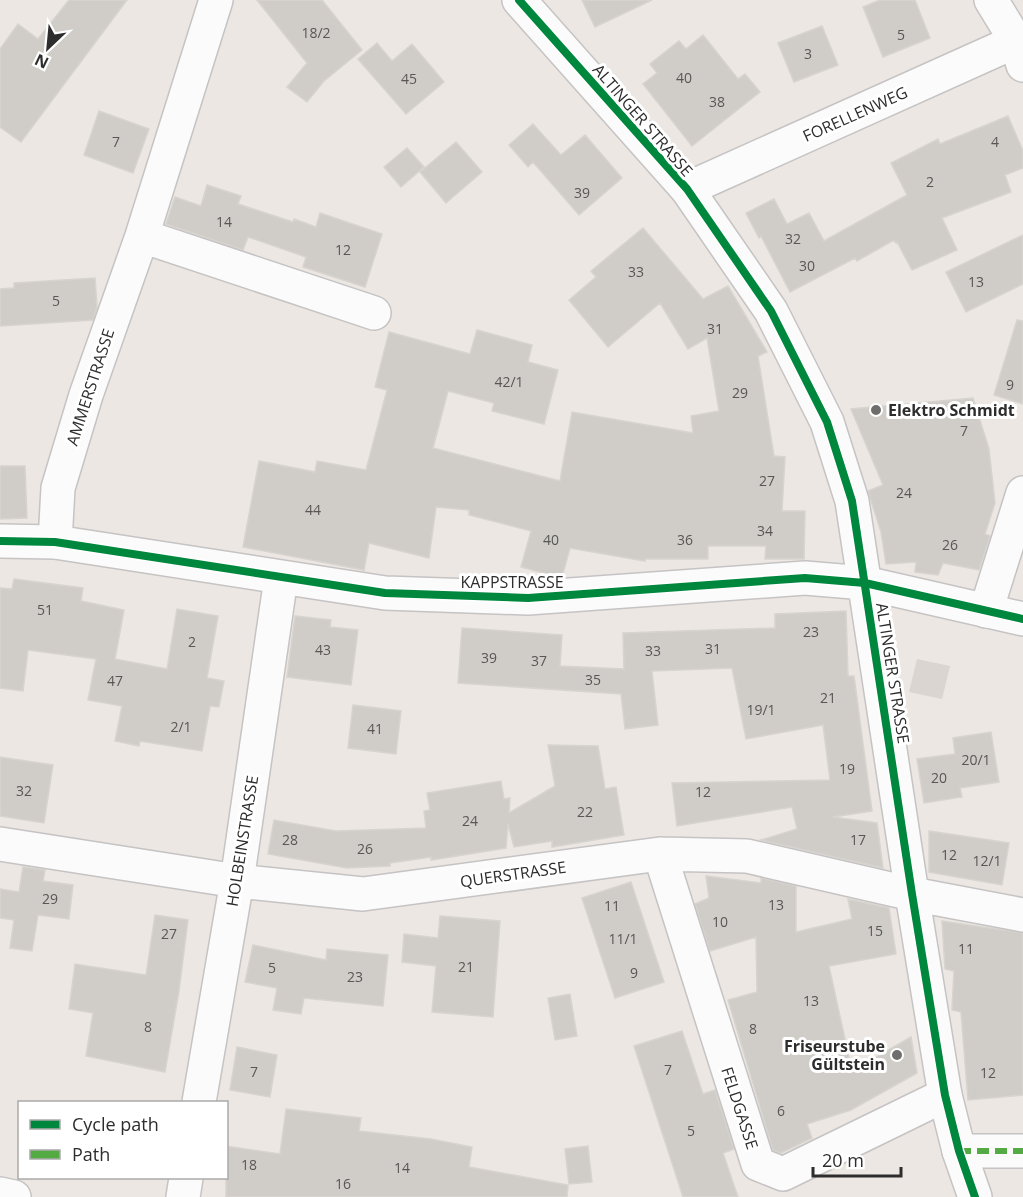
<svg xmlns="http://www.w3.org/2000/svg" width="1023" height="1197" font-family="'Open Sans',sans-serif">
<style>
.plaza{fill:#dad5d1}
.building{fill:#d0cdc9;stroke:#d7d3ce;stroke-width:1.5}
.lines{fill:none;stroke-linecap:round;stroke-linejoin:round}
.street-casing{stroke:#c5c3c3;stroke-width:36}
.secondary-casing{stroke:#c5c3c3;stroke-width:36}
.street{stroke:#fcfbfb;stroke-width:33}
.secondary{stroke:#fcfbfb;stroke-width:33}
.quiet{stroke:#54ab44;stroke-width:6;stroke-dasharray:12 6;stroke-linecap:butt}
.cycleway-casing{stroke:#fff;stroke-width:11}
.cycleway{stroke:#00873e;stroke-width:8}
.poi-dot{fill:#706e6c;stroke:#fff;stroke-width:2}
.labels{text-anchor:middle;stroke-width:6;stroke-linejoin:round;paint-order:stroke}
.number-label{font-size:14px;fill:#585756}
.street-label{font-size:16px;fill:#2d2d2d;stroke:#fff}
.poi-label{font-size:16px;font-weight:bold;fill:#2d2d2d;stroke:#fff;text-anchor:start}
</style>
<rect width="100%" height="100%" fill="#ece7e2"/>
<path class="plaza" d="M 917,659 L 950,666 L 942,699 L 909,692 Z"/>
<path class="building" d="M 69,0 L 127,0 L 21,142 L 0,127 L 0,49 L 18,24 L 38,39 Z
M 257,0 L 322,0 L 362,50 L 324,81 L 307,102 L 287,87 L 307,63 Z
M 582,0 L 652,0 L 595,27 Z
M 880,0 L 915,0 L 930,38 L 883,57 L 863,7 Z
M 822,26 L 838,65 L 794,82 L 778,43 Z
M 703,35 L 738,79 L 745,74 L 760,92 L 692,146 L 643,84 L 657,73 L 650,64 L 679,41 L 686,49 Z
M 377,43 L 392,61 L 412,44 L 444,82 L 406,114 L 358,59 Z
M 99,111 L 149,129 L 133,173 L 84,155 Z
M 1008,116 L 1023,151 L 1023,168 L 1005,175 L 1011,192 L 942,218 L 957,250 L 912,270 L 897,242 L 896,243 L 894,240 L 857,261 L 855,258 L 790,292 L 761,236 L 759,238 L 746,213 L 774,199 L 787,224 L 809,213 L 824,241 L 907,195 L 891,163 L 938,139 L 940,144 Z
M 533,124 L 561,155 L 585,135 L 622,178 L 579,215 L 533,162 L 528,167 L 509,145 Z
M 456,142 L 482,172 L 446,203 L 420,172 Z
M 407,148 L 424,167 L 401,187 L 384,167 Z
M 207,185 L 241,196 L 238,204 L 293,222 L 294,219 L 316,227 L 320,213 L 382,234 L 365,287 L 303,267 L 306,257 L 248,237 L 243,250 L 166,224 L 175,197 L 201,206 Z
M 643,228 L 703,299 L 728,286 L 767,352 L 758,356 L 774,456 L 785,457 L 782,511 L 805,511 L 804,559 L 765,559 L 766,546 L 708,546 L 708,559 L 645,559 L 645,561 L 570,548 L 562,577 L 558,577 L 521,567 L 531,531 L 469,515 L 469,510 L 436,507 L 429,558 L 369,543 L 364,570 L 243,547 L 259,461 L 315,472 L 317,461 L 366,470 L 387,390 L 375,387 L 389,332 L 470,354 L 477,330 L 532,345 L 528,362 L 558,370 L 544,424 L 492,411 L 494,403 L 448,391 L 433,448 L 560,481 L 572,412 L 693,433 L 691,416 L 719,411 L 707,338 L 688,349 L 660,303 L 608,347 L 569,300 L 596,277 L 591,271 Z
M 1023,235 L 1023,284 L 966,312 L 946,272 Z
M 95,278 L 97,307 L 93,320 L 0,326 L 0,289 L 14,288 L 14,283 Z
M 1017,320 L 1023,321 L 1023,404 L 994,395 Z
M 973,398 L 989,449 L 995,503 L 985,534 L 990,536 L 979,570 L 943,563 L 938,575 L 915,572 L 916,562 L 886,564 L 881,532 L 868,491 L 883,485 L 851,409 Z
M 0,466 L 25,466 L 27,518 L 0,519 Z
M 14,579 L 83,588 L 81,601 L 124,610 L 115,659 L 167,669 L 177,609 L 218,616 L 207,678 L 224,681 L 219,707 L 210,706 L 202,751 L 140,741 L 139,746 L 115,741 L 122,706 L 88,700 L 96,659 L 28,650 L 23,691 L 0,688 L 0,588 L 12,589 Z
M 846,611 L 848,676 L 854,676 L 872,811 L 833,817 L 877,823 L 883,868 L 761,840 L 797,829 L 792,807 L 677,826 L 672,783 L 830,780 L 823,725 L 746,739 L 732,668 L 652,671 L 658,725 L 625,729 L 621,694 L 458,683 L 462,628 L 562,635 L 560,666 L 624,669 L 623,633 L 775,628 L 775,614 Z
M 295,616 L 331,620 L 330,627 L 358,630 L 351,685 L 287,677 Z
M 353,705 L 401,711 L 396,754 L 348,748 Z
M 991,732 L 999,782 L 960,788 L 962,797 L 924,803 L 917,759 L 955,754 L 953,738 Z
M 548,745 L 598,746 L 605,789 L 616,787 L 624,835 L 552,847 L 552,841 L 514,847 L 508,824 L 506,848 L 431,860 L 431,857 L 390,863 L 390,866 L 347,868 L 268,854 L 274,820 L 336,831 L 426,828 L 424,811 L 430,810 L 427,793 L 501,781 L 504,799 L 510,798 L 509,813 L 555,786 Z
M 0,757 L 53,765 L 44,823 L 0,816 Z
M 929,831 L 1009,843 L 1002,885 L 929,872 Z
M 23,867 L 45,870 L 43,881 L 73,885 L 69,919 L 38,915 L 32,951 L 10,948 L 14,920 L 0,918 L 0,889 L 19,892 Z
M 706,876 L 761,883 L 761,878 L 796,886 L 796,932 L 852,919 L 848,899 L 889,908 L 896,954 L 829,966 L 852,1071 L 911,1037 L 917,1073 L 851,1110 L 807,1124 L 812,1138 L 781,1153 L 773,1150 L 728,1000 L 757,992 L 756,937 L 710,951 L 695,904 L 709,898 Z
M 631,882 L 664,982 L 615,998 L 582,898 Z
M 155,915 L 188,920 L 179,991 L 165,1072 L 86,1056 L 93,1013 L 69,1009 L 75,964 L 146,975 Z
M 440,916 L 500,921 L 493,1017 L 432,1012 L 436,966 L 402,962 L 404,934 L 438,938 Z
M 942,921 L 1023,933 L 1023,1095 L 968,1100 L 961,1012 L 952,1010 L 954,971 L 945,969 Z
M 253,945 L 326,960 L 327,949 L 388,955 L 383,1006 L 304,998 L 301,1014 L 273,1010 L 277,988 L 245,982 Z
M 570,994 L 577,1036 L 555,1040 L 548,998 Z
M 682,1031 L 703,1094 L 715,1090 L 734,1149 L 723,1153 L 738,1197 L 683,1197 L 634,1046 Z
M 237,1047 L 277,1055 L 270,1097 L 230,1090 Z
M 286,1109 L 361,1118 L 359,1131 L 431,1139 L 472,1147 L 469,1167 L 568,1185 L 567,1197 L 226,1197 L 226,1146 L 280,1154 Z
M 588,1146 L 592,1182 L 569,1184 L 565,1149 Z"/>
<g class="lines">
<g class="street-casing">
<path id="street" d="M 991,0 L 1016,41 L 1023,65
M 687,189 L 1023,38
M 142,236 L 374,313
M 55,542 L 58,488 L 86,395 L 142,236 L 216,0
M 986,611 L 1023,493
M 0,844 L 237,881 L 363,894 L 660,854 L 747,856 L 912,894 L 1023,915
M 660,854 L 758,1164 L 783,1174 L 945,1095
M 199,1102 L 237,881 L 281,578
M 959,1151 L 1023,1151
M 0,1194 L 14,1197
M 183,1197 L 186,1178"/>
</g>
<g class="secondary-casing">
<path id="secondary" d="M 519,0 L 687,189 L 771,311 L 827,422 L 852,501 L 912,894 L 945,1095 L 959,1151 L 975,1197
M 0,541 L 55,542 L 385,593 L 528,598 L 805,578 L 865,583 L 1023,619"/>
</g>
<use href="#street" class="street"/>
<use href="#secondary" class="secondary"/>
<path class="quiet" d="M 959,1151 L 1023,1151"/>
<g class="cycleway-casing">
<path id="cycleway" d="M 519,0 L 687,189 L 771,311 L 827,422 L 852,501 L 912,894 L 945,1095 L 959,1151 L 975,1197
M 0,541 L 55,542 L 385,593 L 528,598 L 805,578 L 865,583 L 1023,619"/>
</g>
<use href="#cycleway" class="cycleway"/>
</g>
<g class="poi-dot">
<circle cx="876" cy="410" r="6"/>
<circle cx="897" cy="1055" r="6"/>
</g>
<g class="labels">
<g class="number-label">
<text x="316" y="38">18/2</text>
<text x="901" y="40">5</text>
<text x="808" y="59">3</text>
<text x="684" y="83">40</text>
<text x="409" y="84">45</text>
<text x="717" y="107">38</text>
<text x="116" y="147">7</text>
<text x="995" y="147">4</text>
<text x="930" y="187">2</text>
<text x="582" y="198">39</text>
<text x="224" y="227">14</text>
<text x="793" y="244">32</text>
<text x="343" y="255">12</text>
<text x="807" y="271">30</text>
<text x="636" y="277">33</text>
<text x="976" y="287">13</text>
<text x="56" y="306">5</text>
<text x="715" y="334">31</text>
<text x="509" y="387">42/1</text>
<text x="1010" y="390">9</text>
<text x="740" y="398">29</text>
<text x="964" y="436">7</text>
<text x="767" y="486">27</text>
<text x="904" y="498">24</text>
<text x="313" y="515">44</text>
<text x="765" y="536">34</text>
<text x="551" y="545">40</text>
<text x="685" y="545">36</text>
<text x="950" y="550">26</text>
<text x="45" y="615">51</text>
<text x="811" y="637">23</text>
<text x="192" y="647">2</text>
<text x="713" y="654">31</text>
<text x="323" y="655">43</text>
<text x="653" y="656">33</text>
<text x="489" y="663">39</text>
<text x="539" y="666">37</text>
<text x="593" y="685">35</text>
<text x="115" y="686">47</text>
<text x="828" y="703">21</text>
<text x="761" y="715">19/1</text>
<text x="181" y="732">2/1</text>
<text x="375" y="734">41</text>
<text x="976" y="765">20/1</text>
<text x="847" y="774">19</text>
<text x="939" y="783">20</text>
<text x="24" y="796">32</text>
<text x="703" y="797">12</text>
<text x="585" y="817">22</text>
<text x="470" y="826">24</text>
<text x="290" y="845">28</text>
<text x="858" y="845">17</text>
<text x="365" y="854">26</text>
<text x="949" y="860">12</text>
<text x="987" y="866">12/1</text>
<text x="50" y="904">29</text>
<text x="776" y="910">13</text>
<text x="612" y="911">11</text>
<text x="720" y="927">10</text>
<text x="875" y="936">15</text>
<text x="169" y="939">27</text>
<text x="623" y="944">11/1</text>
<text x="966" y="954">11</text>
<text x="466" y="972">21</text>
<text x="272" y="973">5</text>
<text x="634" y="978">9</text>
<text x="355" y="982">23</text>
<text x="811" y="1006">13</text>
<text x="148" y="1032">8</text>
<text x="753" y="1034">8</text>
<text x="668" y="1075">7</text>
<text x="254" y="1077">7</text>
<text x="988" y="1078">12</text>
<text x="781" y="1116">6</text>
<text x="691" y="1136">5</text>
<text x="249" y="1170">18</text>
<text x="402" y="1173">14</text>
<text x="343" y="1189">16</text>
</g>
<g class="street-label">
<text transform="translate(855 114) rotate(-24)" y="6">FORELLENWEG</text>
<text transform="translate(643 120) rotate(49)" y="6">ALTINGER STRASSE</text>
<text transform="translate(90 387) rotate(-72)" y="6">AMMERSTRASSE</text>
<text x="512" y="588">KAPPSTRASSE</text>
<text transform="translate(893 673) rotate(81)" y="6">ALTINGER STRASSE</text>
<text transform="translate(242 841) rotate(-81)" y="6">HOLBEINSTRASSE</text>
<text transform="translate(513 874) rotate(-8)" y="6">QUERSTRASSE</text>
<text transform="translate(740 1108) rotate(72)" y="6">FELDGASSE</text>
</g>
<g class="poi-label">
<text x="888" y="416">Elektro Schmidt</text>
<text x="885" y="1052" text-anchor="end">Friseurstube<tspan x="885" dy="18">Gültstein</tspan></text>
</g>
</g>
<rect x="18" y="1101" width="210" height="78" fill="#ffffff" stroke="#ababab" stroke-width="1.5"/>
<rect x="30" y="1120" width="30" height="9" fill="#00873e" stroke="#ababab" stroke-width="1.5"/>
<text x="72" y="1131" font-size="18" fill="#2d2d2d">Cycle path</text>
<rect x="30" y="1150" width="30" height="9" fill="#54ab44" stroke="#ababab" stroke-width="1.5"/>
<text x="72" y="1161" font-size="18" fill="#2d2d2d">Path</text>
<g transform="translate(48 48) rotate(206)" stroke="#ffffff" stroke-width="4.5" paint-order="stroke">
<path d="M0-4.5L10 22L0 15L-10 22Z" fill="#2d2d2d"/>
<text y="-9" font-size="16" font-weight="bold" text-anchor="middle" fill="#2d2d2d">N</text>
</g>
<path d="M813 1167v9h88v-9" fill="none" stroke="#2d2d2d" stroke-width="3"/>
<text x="822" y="1167" font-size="18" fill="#2d2d2d" stroke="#ffffff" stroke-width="4.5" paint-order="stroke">20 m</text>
</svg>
